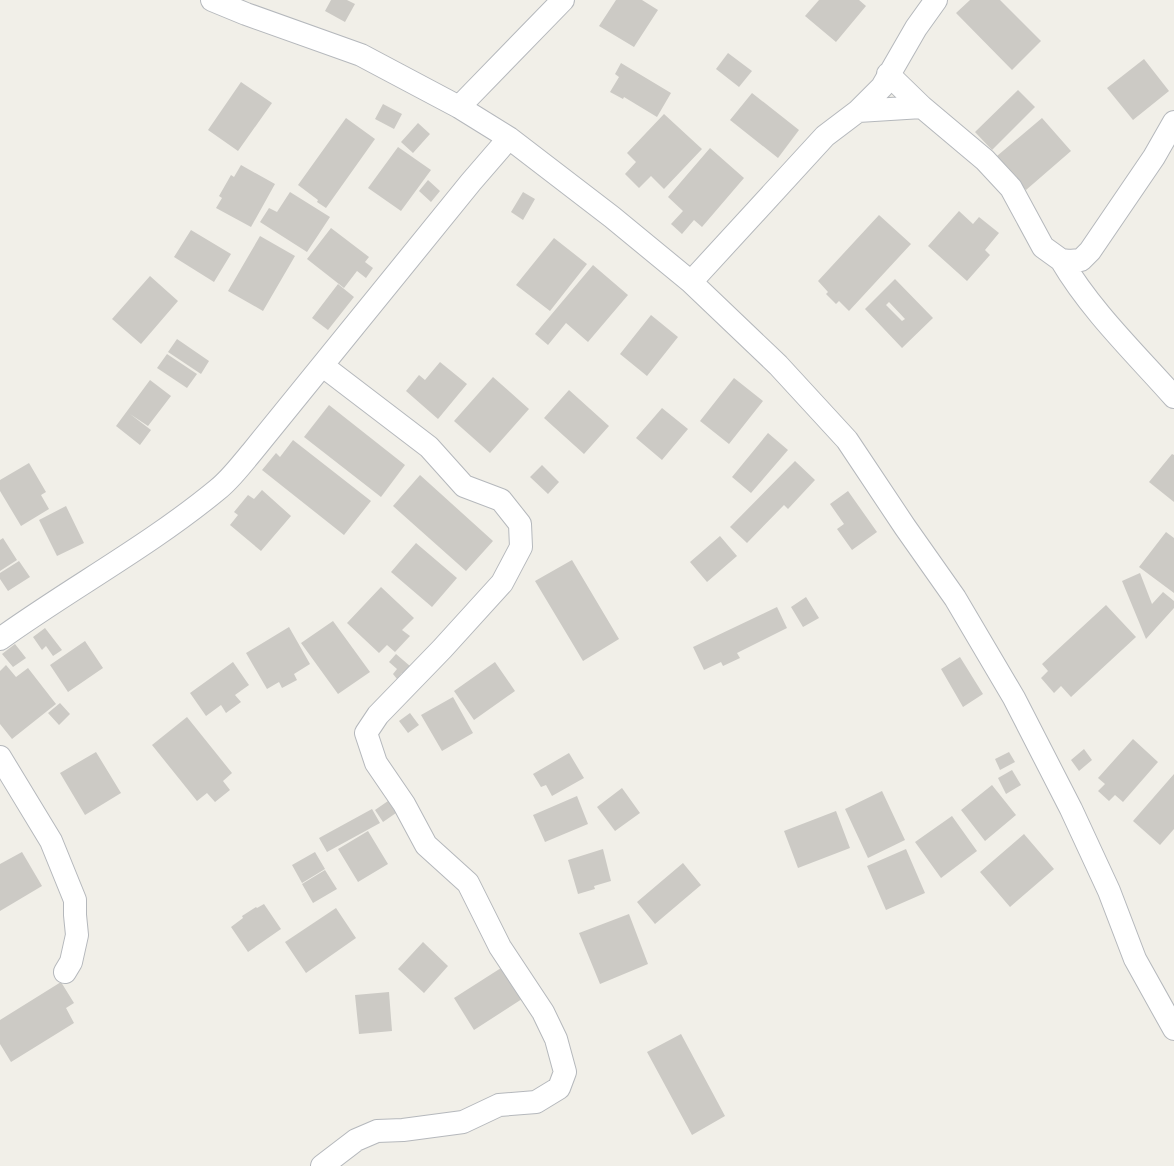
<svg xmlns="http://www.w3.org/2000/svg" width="1174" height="1166" font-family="Poppins,sans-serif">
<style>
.building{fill:#cccac5;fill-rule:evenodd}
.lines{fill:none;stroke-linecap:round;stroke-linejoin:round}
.minor-casing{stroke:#b5b8bc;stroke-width:24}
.minor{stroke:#fff;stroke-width:22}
</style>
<rect width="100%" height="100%" fill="#f1efe8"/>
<path class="building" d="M 331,0 L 347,0 L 355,4 L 345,22 L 325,11 Z
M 616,0 L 642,0 L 658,10 L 634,47 L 599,26 Z
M 819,0 L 859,0 L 866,6 L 836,42 L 805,16 Z
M 970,0 L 1000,0 L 1041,41 L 1012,70 L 956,13 Z
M 728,53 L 752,71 L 739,87 L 716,69 Z
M 1144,59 L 1169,91 L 1133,120 L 1107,88 Z
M 621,63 L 671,93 L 657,117 L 624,97 L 623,99 L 610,92 L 619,77 L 615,74 Z
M 241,82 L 272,103 L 238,151 L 208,130 Z
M 1018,90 L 1035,107 L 992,150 L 975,132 Z
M 752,93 L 799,130 L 778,158 L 730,120 Z
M 383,104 L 402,114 L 394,129 L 375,119 Z
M 664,114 L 702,149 L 664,189 L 651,176 L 639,188 L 625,174 L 636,162 L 627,153 Z
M 346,118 L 375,139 L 326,208 L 317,202 L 318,200 L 298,185 Z
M 1042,118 L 1071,151 L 1026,190 L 997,156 Z
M 418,123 L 430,134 L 413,153 L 401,142 Z
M 398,147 L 431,170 L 401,211 L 368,188 Z
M 710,148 L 744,178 L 702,227 L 694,220 L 682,234 L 671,224 L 683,211 L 668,197 Z
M 241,165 L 275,184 L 251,227 L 216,208 L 222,198 L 219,196 L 231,175 L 234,177 Z
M 428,180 L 440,191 L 431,202 L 419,191 Z
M 290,192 L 330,217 L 307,252 L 260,222 L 269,208 L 277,212 Z
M 523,192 L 535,199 L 523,220 L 511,212 Z
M 959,211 L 973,224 L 979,217 L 999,233 L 985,250 L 990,255 L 967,281 L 928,246 Z
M 879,215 L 911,244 L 849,311 L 839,301 L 836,304 L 826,294 L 828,292 L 818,281 Z
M 331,228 L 369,257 L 365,262 L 373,268 L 366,278 L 357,271 L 344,288 L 307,259 Z
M 191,230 L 231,254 L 214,282 L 174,257 Z
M 260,236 L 295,256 L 263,311 L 228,291 Z
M 554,238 L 587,264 L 550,311 L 516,285 Z
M 593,265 L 628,295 L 588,342 L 566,323 L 548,345 L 535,334 Z
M 150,276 L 178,301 L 141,344 L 112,319 Z
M 895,279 L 933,318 L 902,348 L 865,309 ZM 889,302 L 905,319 L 902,321 L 886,305 Z
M 338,284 L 354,297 L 328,330 L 312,318 Z
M 651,315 L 678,337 L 647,376 L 620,354 Z
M 177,339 L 209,361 L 201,374 L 168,352 Z
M 167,354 L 197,374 L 187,388 L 157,368 Z
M 440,362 L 467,384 L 438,419 L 406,391 L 419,375 L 425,380 Z
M 493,377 L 529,409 L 490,453 L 454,421 Z
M 734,378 L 763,401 L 729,444 L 700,421 Z
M 150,380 L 171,396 L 148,426 L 130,414 L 151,430 L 140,445 L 116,426 Z
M 569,390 L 609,426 L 584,454 L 544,418 Z
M 329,405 L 405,465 L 381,497 L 304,437 Z
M 662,408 L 688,429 L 662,460 L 636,438 Z
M 768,433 L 788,450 L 751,493 L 732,477 Z
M 293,440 L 371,501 L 344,535 L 262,470 L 276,453 L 280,457 Z
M 1172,454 L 1174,455 L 1174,502 L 1149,482 Z
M 795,461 L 815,480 L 788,509 L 784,505 L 747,543 L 730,527 Z
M 29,463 L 46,492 L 41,495 L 49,509 L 21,526 L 0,491 L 0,480 Z
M 542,465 L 559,482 L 548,494 L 530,477 Z
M 420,475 L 493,541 L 466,571 L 393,506 Z
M 262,490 L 291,516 L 261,551 L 230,525 L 238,515 L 234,512 L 248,495 L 254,499 Z
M 848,491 L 877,532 L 852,550 L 837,529 L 844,524 L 830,504 Z
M 66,506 L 84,543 L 57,556 L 39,520 Z
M 1166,532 L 1174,538 L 1174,593 L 1139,567 Z
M 720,536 L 737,556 L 707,582 L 690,562 Z
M 3,538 L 17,560 L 0,571 L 0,540 Z
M 416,543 L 457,578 L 432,607 L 391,572 Z
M 572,560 L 619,639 L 583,661 L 535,581 Z
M 19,561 L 30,577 L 8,591 L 0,579 L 0,573 Z
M 1140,573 L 1152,604 L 1163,592 L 1174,601 L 1174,608 L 1146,639 L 1122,581 Z
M 381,587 L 414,618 L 402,630 L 410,636 L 395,652 L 387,645 L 379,653 L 347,623 Z
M 806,597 L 819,618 L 803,627 L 791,607 Z
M 1106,605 L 1136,637 L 1071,697 L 1061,686 L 1054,693 L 1041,678 L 1048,671 L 1042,664 Z
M 777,607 L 787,628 L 737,653 L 740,658 L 723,666 L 721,662 L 704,670 L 693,647 Z
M 333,621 L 370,672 L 338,694 L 301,643 Z
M 289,627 L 310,664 L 294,674 L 297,680 L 282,688 L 279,682 L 267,689 L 246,653 Z
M 45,628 L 62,650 L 53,656 L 46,646 L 42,650 L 33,637 Z
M 85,641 L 103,668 L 68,692 L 50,665 Z
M 15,644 L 26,658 L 13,667 L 2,654 Z
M 396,654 L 410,666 L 403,674 L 402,673 L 397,679 L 393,674 L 397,669 L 389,662 Z
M 960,657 L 983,694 L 963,707 L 941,669 Z
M 233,662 L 249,685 L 235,695 L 241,702 L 226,713 L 221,705 L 206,716 L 190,693 Z
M 495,662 L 515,691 L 474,720 L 454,691 Z
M 6,665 L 16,677 L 28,668 L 56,704 L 12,739 L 0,724 L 0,671 Z
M 453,697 L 473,733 L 442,751 L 421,715 Z
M 60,703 L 70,714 L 59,725 L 48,713 Z
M 410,713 L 419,725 L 408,733 L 399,721 Z
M 187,717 L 232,773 L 223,781 L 230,790 L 215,802 L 207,793 L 197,801 L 152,745 Z
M 1133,739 L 1158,762 L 1123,802 L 1115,795 L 1109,801 L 1098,791 L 1105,784 L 1098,778 Z
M 1084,749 L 1092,760 L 1079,771 L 1071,760 Z
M 96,752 L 121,793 L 85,815 L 60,773 Z
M 1009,752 L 1015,762 L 1000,770 L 995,759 Z
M 569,753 L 584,778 L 552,796 L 546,785 L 541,787 L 533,774 Z
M 1012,770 L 1021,785 L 1006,794 L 998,778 Z
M 1174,774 L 1174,829 L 1160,845 L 1133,821 Z
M 992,785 L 1016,815 L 985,841 L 961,810 Z
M 622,788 L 640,813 L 615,831 L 597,807 Z
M 882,791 L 905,840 L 868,858 L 845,809 Z
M 577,796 L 588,824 L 545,842 L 533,815 Z
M 388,801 L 396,813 L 383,822 L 375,810 Z
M 372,809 L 380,823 L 327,852 L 319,838 Z
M 836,811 L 850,848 L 798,868 L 784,831 Z
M 952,816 L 977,851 L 941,878 L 915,842 Z
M 368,831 L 388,864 L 358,882 L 338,849 Z
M 1024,834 L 1054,869 L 1010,907 L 980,872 Z
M 603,849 L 611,881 L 594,886 L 595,889 L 578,894 L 568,860 Z
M 906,849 L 925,893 L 886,910 L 867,866 Z
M 22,852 L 42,886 L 0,911 L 0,864 Z
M 315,852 L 325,869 L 302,883 L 292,865 Z
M 683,863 L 701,885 L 655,924 L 637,902 Z
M 325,870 L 337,889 L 313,903 L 302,884 Z
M 264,904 L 281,929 L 248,952 L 231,927 L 243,918 L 242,916 L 256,907 L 257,908 Z
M 336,908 L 356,938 L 306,973 L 285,942 Z
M 629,914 L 648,964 L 600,984 L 579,933 Z
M 423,942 L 448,966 L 424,993 L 398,969 Z
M 501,968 L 522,999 L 474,1030 L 454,998 Z
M 61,982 L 74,1003 L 66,1008 L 74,1023 L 11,1062 L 0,1044 L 0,1020 Z
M 389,992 L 392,1031 L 359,1034 L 355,995 Z
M 681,1034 L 725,1116 L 692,1135 L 647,1052 Z"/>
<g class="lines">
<g class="minor-casing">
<path id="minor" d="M 212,0 L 246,14 L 361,55 L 459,107 L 509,138 L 612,217 L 691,282 L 778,365 L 847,440 L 905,527 L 955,598 L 1014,698 L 1071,809 L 1109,891 L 1135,959 L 1174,1029
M 888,74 L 922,107 L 985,160 L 1011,188 L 1043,247 L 1061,260 L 1069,261 L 1081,260 L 1090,251 L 1154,157 L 1174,122
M 459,107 L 563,0
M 858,111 L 922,107
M 1061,260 C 1091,311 1135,353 1174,397
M 691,282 L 825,136 L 858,111 L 882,87 L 916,28 L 936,0
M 0,639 C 71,588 149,546 217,490 C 230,480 241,465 252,452 L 471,182 L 509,138
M 0,757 L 51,841 L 75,900 L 75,915 L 77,935 L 71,962 L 65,972
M 322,1166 L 356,1140 L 377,1131 L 403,1130 L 463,1122 L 499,1105 L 536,1102 L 559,1088 L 565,1072 L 556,1039 L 543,1012 L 500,947 L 468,883 L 426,845 L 404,804 L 376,763 L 366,733 L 378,715 L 442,649 L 502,583 L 521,547 L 520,524 L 501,500 L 464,486 L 429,447 L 323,366"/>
</g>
<use href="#minor" class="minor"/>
</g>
</svg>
